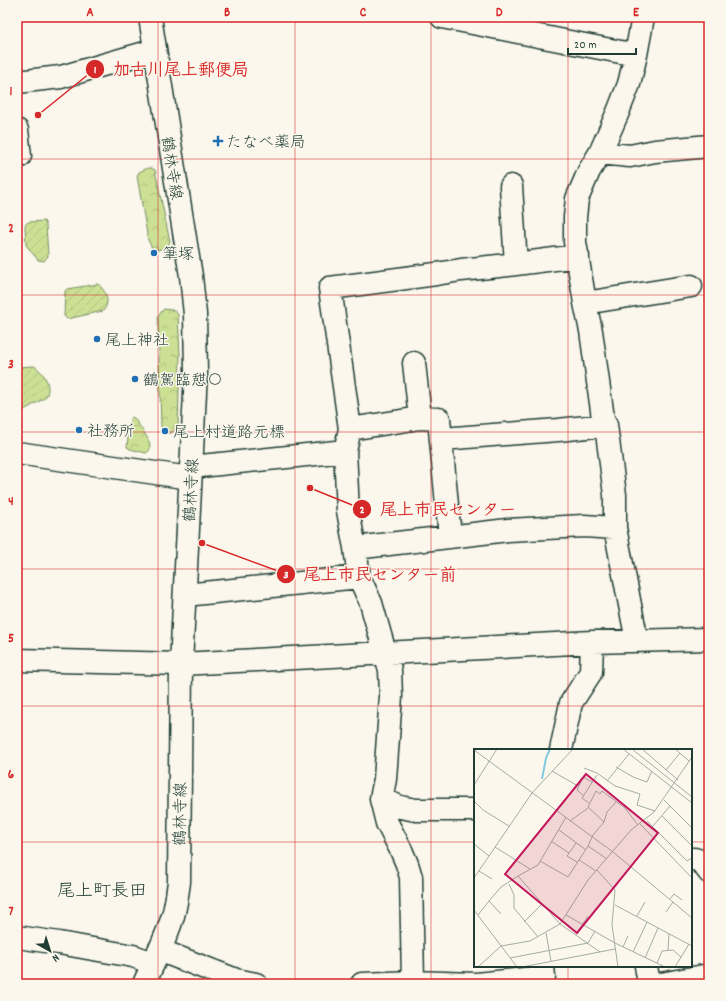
<svg xmlns="http://www.w3.org/2000/svg" width="726" height="1001" font-family="Dekko,'Klee One',sans-serif">
<style>
.forest{fill:url(#forest-crowns);stroke:#768e64}
.garden{fill:url(#garden-furrows);stroke:#768e64}
.lines{fill:none;stroke-linecap:round;stroke-linejoin:round}
.minor-casing{stroke:#1f3d34;stroke-width:25}
.major-casing{stroke:#1f3d34;stroke-width:25}
.minor{stroke:#fbf7ec;stroke-width:22}
.major{stroke:#fbf7ec;stroke-width:22}
.grid{fill:none;stroke:#d62828;stroke-width:1;stroke-opacity:0.55}
.poi-dot{fill:#1f6fb2;stroke:#fbf7ec;stroke-width:1.5}
.labels{text-anchor:middle;stroke-width:3;stroke-linejoin:round;paint-order:stroke}
.poi-label{font-size:16px;fill:#1f3d34;stroke:#fbf7ec;text-anchor:start}
.street-label{font-size:16px;fill:#1f3d34;stroke:#fbf7ec}
.quarter-label{font-size:18px;fill:#1f3d34;stroke:#fbf7ec}
.inset-river{fill:none;stroke:#80cbdf;stroke-width:2}
.inset-road{fill:none;stroke:#a3ada2;stroke-width:1}
.view{fill:#c2185b;fill-opacity:0.15;stroke:#c2185b;stroke-width:2}
.inset-edge{fill:none;stroke:#1f3d34;stroke-width:2}
.leader{fill:none;stroke:#d62828;stroke-width:1.5}
.callout-dot{fill:#d62828;stroke:#fbf7ec;stroke-width:1.5}
.mark-label{font-size:12px;text-anchor:middle;font-weight:bold;fill:#fff}
.callout-label{font-size:17px;text-anchor:middle;font-weight:bold;fill:#d62828;stroke:#fbf7ec;stroke-width:3;stroke-linejoin:round;paint-order:stroke}
.neatline{fill:none;stroke:#d62828;stroke-width:1.5}
.grid-label{font-size:13px;text-anchor:middle;font-weight:bold;fill:#d62828}
</style>
<defs>
<pattern id="forest-crowns" width="20" height="18" patternUnits="userSpaceOnUse"><rect width="20" height="18" fill="#cce094"/><path d="M2 6a3 3 0 1 1 6 0M12 15a3 3 0 1 1 6 0" fill="none" stroke="#afc180"/></pattern>
<pattern id="garden-furrows" width="10" height="10" patternUnits="userSpaceOnUse"><rect width="10" height="10" fill="#cce094"/><path d="M-1 1l2-2M0 10L10 0M9 11l2-2" fill="none" stroke="#afc180"/></pattern>
</defs>
<rect width="100%" height="100%" fill="#fbf7ec"/>
<filter id="ink" filterUnits="userSpaceOnUse"><feTurbulence type="fractalNoise" baseFrequency=".025" numOctaves="2"/><feDisplacementMap in="SourceGraphic" scale="8" xChannelSelector="R" yChannelSelector="G"/><feConvolveMatrix kernelMatrix="1 2 1 2 8 2 1 2 1" color-interpolation-filters="sRGB"/></filter>
<g filter="url(#ink)">
<path class="forest" d="M 148,168 L 151,168 L 155,170 L 170,242 L 166,247 L 158,250 L 152,248 L 148,240 L 137,176 L 139,172 Z
M 164,309 C 170,310 175,309 178,315 L 180,355 L 178,427 L 171,433 L 167,433 L 161,427 L 158,317 L 161,312 Z
M 132,417 L 135,419 C 139,426 151,440 150,447 C 150,451 149,451 146,453 L 130,449 L 127,447 L 130,419 Z"/>
<path class="garden" d="M 44,221 L 46,225 L 48,256 L 44,261 L 38,260 L 26,245 L 25,225 L 28,222 Z
M 98,284 C 106,291 111,302 103,311 L 67,319 L 64,316 L 65,291 L 67,289 Z
M 34,366 C 44,372 53,387 45,398 L 17,414 L 17,367 Z"/>
<g class="lines">
<g class="minor-casing">
<path id="minor" d="M 442,17 L 636,55 L 643,17
M 636,55 L 629,84 L 618,112 L 600,153 L 589,171 L 577,199 L 575,217 L 575,242 L 585,303 L 591,331 L 603,418 L 606,425 L 615,495 L 615,528 L 637,641
M 17,82 L 61,77 L 155,50
M 17,130 L 20,156
M 600,153 L 630,156 L 655,151 L 709,146
M 511,186 L 516,264
M 585,303 L 691,286
M 414,363 L 420,418
M 350,429 L 420,418 L 439,419 L 450,537
M 442,439 L 558,430 L 606,425
M 345,451 L 350,429 L 330,288 L 436,274 L 461,270 L 508,265 L 578,256
M 17,453 L 190,478
M 355,548 L 508,530 L 584,526 L 615,528
M 359,577 L 371,603 L 390,670 L 391,696 L 385,779 L 381,799 L 387,823 L 401,850 L 407,864 L 411,877 L 413,982
M 185,595 L 359,577 L 355,548 L 348,511 L 345,451 L 191,467
M 17,660 L 181,664 L 592,642 L 709,639
M 561,750 L 571,703 L 591,672 L 592,642
M 381,799 L 400,807 L 416,810 L 475,810
M 691,859 C 700,858 704,865 709,872
M 17,937 L 59,943 L 133,956 L 153,963
M 159,950 L 236,980 L 256,984
M 646,966 L 649,984
M 362,984 L 413,982 L 476,984 L 544,977 L 543,966
M 661,984 L 709,975"/>
</g>
<g class="major-casing">
<path id="major" d="M 144,984 C 153,963 164,943 171,922 C 176,909 177,895 179,882 L 181,664 L 196,373 L 195,314 L 191,276 L 150,17"/>
</g>
<use href="#minor" class="minor"/>
<use href="#major" class="major"/>
</g>
</g>
<path class="grid" d="M 158,17 L 158,984M 295,17 L 295,984M 431,17 L 431,984M 568,17 L 568,750M 17,159 L 709,159M 17,295 L 709,295M 17,432 L 709,432M 17,569 L 709,569M 17,706 L 709,706M 17,842 L 475,842M 691,842 L 709,842M 568,966 L 568,984"/>
<g class="poi-dot">
<path d="M216 135h4v4h4v4h-4v4h-4v-4h-4v-4h4z"/>
<circle cx="154" cy="253" r="4"/>
<circle cx="97" cy="339" r="4"/>
<circle cx="135" cy="379" r="4"/>
<circle cx="79" cy="430" r="4"/>
<circle cx="165" cy="431" r="4"/>
</g>
<g class="labels">
<g class="poi-label">
<text x="226" y="147">たなべ薬局</text>
<text x="162" y="259">筆塚</text>
<text x="105" y="345">尾上神社</text>
<text x="143" y="385">鶴駕臨憇〇</text>
<text x="87" y="436">社務所</text>
<text x="173" y="437">尾上村道路元標</text>
</g>
<g class="street-label">
<text transform="translate(173 168) rotate(81)" y="6">鶴林寺線</text>
<text transform="translate(190 490) rotate(-87)" y="6">鶴林寺線</text>
<text transform="translate(179 814) rotate(-89)" y="6">鶴林寺線</text>
</g>
<g class="quarter-label">
<text x="102" y="896">尾上町長田</text>
</g>
</g>
<g transform="translate(474 749)">
<rect width="218" height="218" fill="#fbf7ec"/>
<path class="inset-river" d="M 68,30 L 72,9 L 76,0"/>
<path class="inset-road" d="M 149,0 L 218,54M 158,0 L 218,48M 168,0 L 204,31M 201,0 L 215,12M 0,1 L 139,103 L 218,169M 142,18 L 159,28 L 173,33 L 178,22M 110,19 L 123,24 L 141,37 L 166,45 L 163,56 L 181,62M 192,21 L 206,4M 78,22 L 104,37M 133,32 L 155,5M 0,36 L 23,0M 110,47 L 103,41 L 109,28 L 118,33M 190,51 L 218,79M 0,52 L 9,61 L 35,77M 115,54 L 108,49 L 123,26M 188,67 L 218,97M 96,72 L 114,59M 173,72 L 213,112 L 218,109M 130,73 L 114,58 L 122,42 L 126,45 L 128,42 L 151,59 L 164,76M 166,75 L 218,129M 179,77 L 196,57M 85,81 L 112,101M 77,92 L 95,104M 102,94 L 93,107 L 103,113M 0,95 L 15,107M 114,97 L 119,86 L 130,73 L 133,63 L 142,53M 21,98 L 56,120M 66,112 L 94,128 L 105,111M 123,121 L 141,141 L 138,176 L 144,218M 5,122 L 18,130M 122,122 L 105,111 L 114,97 L 133,110M 44,127 L 64,116 L 92,68M 0,129 L 58,44 L 99,0M 35,135 L 40,146 L 40,159 L 64,188M 196,150 L 200,145 L 208,151M 141,156 L 218,197M 0,161 L 43,218M 192,163 L 199,153M 27,165 L 15,152 L 27,138 L 44,127 L 86,175 L 126,203M 4,166 L 15,152M 92,166 L 141,194 L 191,218M 163,167 L 171,153M 50,173 L 68,155M 72,184 L 77,212M 102,185 L 114,167M 27,197 L 56,192 L 86,175 L 114,131 L 157,81 L 180,63 L 218,8M 149,198 L 154,187M 194,201 L 195,185M 159,203 L 173,173M 36,209 L 114,194 L 121,182M 171,209 L 184,179M 183,214 L 188,202 L 199,201 L 207,208M 4,218 L 27,197M 48,218 L 141,200M 201,218 L 215,195"/>
<path class="view" d="M 112,25 L 184,84 L 103,184 L 31,125 Z"/>
<rect width="218" height="218" class="inset-edge"/>
</g>
<path class="leader" d="M38 115L95 69M310 488L362 509M202 543L286 574"/>
<g class="callout-dot">
<circle cx="38" cy="115" r="4"/>
<circle cx="310" cy="488" r="4"/>
<circle cx="202" cy="543" r="4"/>
<circle cx="95" cy="69" r="10"/>
<circle cx="362" cy="509" r="10"/>
<circle cx="286" cy="574" r="10"/>
</g>
<g class="mark-label">
<text x="95" y="73">1</text>
<text x="362" y="513">2</text>
<text x="286" y="578">3</text>
</g>
<g class="callout-label">
<text x="181" y="75">加古川尾上郵便局</text>
<text x="448" y="515">尾上市民センター</text>
<text x="380" y="580">尾上市民センター前</text>
</g>
<rect width="726" height="1001" fill="none" stroke="#fbf7ec" stroke-width="44"/>
<g transform="translate(50 951) rotate(141)" stroke="#fbf7ec" stroke-width="3" paint-order="stroke">
<path d="M0-3L7 15L0 10L-7 15Z" fill="#1f3d34"/>
<text y="-6" font-size="11" font-weight="bold" text-anchor="middle" fill="#1f3d34">N</text>
</g>
<path d="M568 48v6h68v-6" fill="none" stroke="#1f3d34" stroke-width="2"/>
<text x="574" y="48" font-size="12" fill="#1f3d34" stroke="#fbf7ec" stroke-width="3" paint-order="stroke">20 m</text>
<rect x="22" y="22" width="682" height="957" class="neatline"/>
<g class="grid-label">
<text x="90" y="16">A</text>
<text x="227" y="16">B</text>
<text x="363" y="16">C</text>
<text x="499" y="16">D</text>
<text x="636" y="16">E</text>
<text x="11" y="95">1</text>
<text x="11" y="232">2</text>
<text x="11" y="368">3</text>
<text x="11" y="505">4</text>
<text x="11" y="642">5</text>
<text x="11" y="778">6</text>
<text x="11" y="915">7</text>
</g>
</svg>
